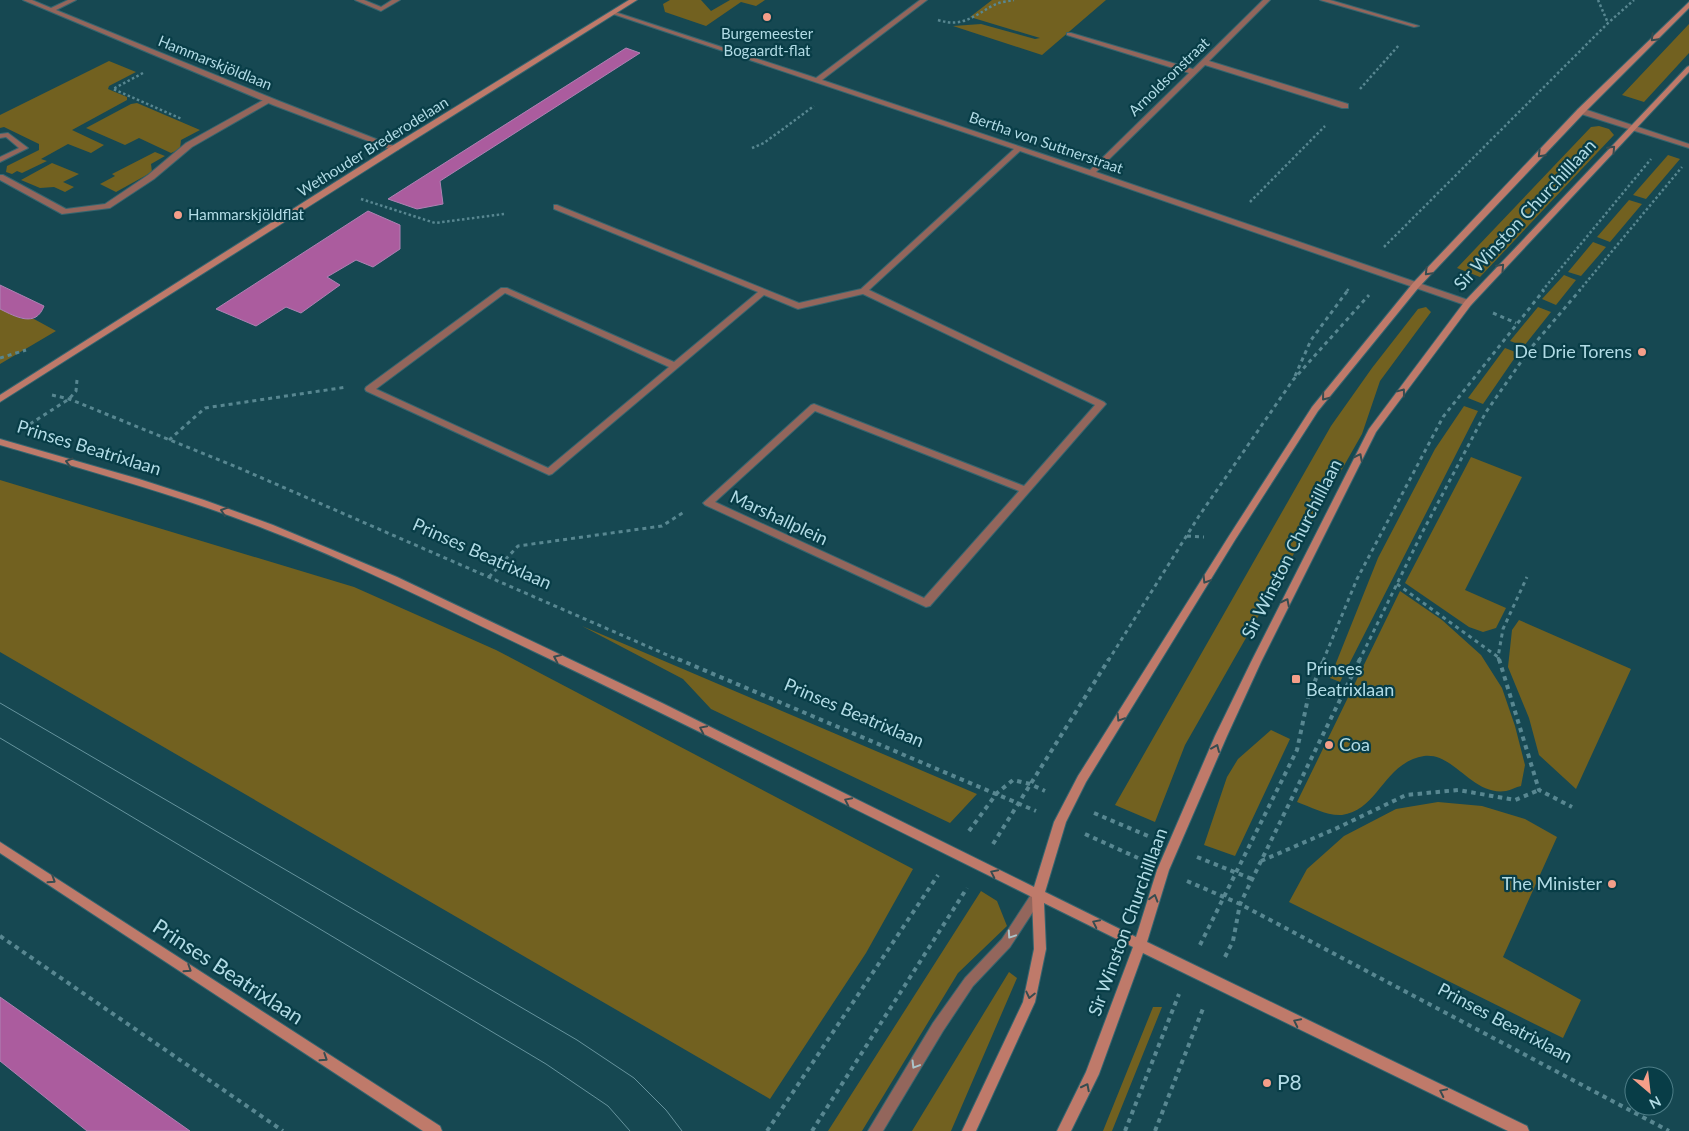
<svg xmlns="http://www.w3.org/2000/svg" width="1689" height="1131" font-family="Lato,sans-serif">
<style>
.green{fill:#726120}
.water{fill:#ab5c9e;stroke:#ad82b3}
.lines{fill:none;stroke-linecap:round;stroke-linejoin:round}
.lane-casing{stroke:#35656f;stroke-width:2}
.street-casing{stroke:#35656f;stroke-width:2}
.secondary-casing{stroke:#35656f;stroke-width:2}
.path-far2{stroke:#588791;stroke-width:2.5;stroke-dasharray:2.5 2.5;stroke-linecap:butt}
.path-far1{stroke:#588791;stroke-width:3;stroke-dasharray:4 4;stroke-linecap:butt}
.path{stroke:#588791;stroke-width:4;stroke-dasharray:4.5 4.5;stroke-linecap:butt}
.lane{fill:#93665c;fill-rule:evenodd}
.street{fill:#93665c;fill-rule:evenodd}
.secondary{fill:#bf7a6a;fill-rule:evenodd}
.tram{stroke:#65939d;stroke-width:1}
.oneway{stroke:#364c50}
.oneway2{stroke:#abc4ca}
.poi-dot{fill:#f49e89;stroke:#083d47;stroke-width:2}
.labels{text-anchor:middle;stroke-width:4.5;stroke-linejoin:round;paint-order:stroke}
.far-poi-label{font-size:15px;fill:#b1dbe5;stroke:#083d47}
.far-street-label{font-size:15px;fill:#b1dbe5;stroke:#083d47}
.street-label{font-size:18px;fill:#b1dbe5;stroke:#083d47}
.poi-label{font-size:18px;fill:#b1dbe5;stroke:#083d47;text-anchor:end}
.near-street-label{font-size:21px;fill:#b1dbe5;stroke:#083d47}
.near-poi-label{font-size:21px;fill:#b1dbe5;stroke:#083d47;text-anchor:start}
</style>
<rect width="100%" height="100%" fill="#164852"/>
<path class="green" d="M 670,0 L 701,0 L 711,11 L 730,0 L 765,0 L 756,6 L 741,2 L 706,26 L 665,12 L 663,4 Z
M 992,0 L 1106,0 L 1042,55 L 953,26 L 981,24 L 1035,39 L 1040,38 L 970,17 Z
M 1689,24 L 1689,53 L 1644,102 L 1622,95 Z
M 109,61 L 136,72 L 109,86 L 108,89 L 127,97 L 127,100 L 72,130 L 104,145 L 91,153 L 68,144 L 41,159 L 47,161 L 22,173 L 17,171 L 12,174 L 6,172 L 7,166 L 39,150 L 39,144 L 4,127 L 0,128 L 0,115 Z
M 137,103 L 200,130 L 181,140 L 180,149 L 171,153 L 139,138 L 125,145 L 86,128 L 131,104 Z
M 1599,126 L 1609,129 L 1614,135 L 1480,277 L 1457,268 L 1591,127 Z
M 155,152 L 165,156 L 151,164 L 152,172 L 116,192 L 100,184 L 115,176 L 112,174 Z
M 1668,155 L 1680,159 L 1646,199 L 1633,195 Z
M 52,163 L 79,174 L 63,182 L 74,187 L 65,192 L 54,187 L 40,188 L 21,180 Z
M 1629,200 L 1642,204 L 1610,242 L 1597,237 Z
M 1593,242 L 1606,247 L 1581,276 L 1568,272 Z
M 1564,275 L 1576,280 L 1556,305 L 1542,299 Z
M 1426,307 L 1431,312 L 1380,381 L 1362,434 L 1185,745 L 1155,822 L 1115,805 L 1331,426 L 1372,368 L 1418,309 Z
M 1538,307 L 1551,312 L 1524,346 L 1510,341 Z
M 0,309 L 22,319 L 34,319 L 56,331 L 0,364 Z
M 1505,348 L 1518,353 L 1483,404 L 1468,398 Z
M 1464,406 L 1478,411 L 1340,682 L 1330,678 L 1378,558 L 1435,449 Z
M 1471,457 L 1522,477 L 1465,590 L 1506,608 L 1496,628 L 1483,632 L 1469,627 L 1405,583 Z
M 0,480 L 354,587 L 496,650 L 913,869 L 866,953 L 770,1099 L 0,652 Z
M 1400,591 L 1442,620 L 1481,655 L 1502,688 L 1515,726 L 1525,765 L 1521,786 C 1516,787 1511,790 1506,791 C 1472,796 1454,752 1424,756 C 1383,763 1379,810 1342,815 C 1327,816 1311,807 1297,802 Z
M 1519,620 L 1631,669 L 1576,789 L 1539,755 L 1529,718 L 1508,667 L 1512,630 Z
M 582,626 L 977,794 L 950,823 L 711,709 L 683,679 Z
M 1271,730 L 1290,739 L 1235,856 L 1204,845 L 1227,777 L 1238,759 Z
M 1438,802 L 1482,806 L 1525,819 L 1557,837 L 1503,957 L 1581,1000 L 1563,1038 L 1289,902 L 1307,869 L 1344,836 L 1396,809 Z
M 981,891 L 997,901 L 1007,926 L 958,973 L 862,1131 L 828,1131 Z
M 1009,972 L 1017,978 L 951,1131 L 912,1131 Z
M 1153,1007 L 1162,1007 L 1112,1131 L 1103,1131 Z"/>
<path class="water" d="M 626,48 L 640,53 L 440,181 L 443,204 L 417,209 L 388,199 Z
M 368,211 L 400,225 L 400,249 L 373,267 L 356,260 L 327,277 L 340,285 L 301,313 L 286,307 L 256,326 L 216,309 Z
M 0,285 L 44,306 C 36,328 16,317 0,309 Z
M 0,997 L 190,1131 L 87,1131 L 0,1061 Z"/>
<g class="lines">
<g class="lane-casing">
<path id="lane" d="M 355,0 L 364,0 L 381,7 L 392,0 L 400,0 L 381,11 Z
M 267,98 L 274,100 L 192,147 L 154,179 L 110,208 L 62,214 L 0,180 L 0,175 L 3,175 L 66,209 L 105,204 L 148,175 L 186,143 Z
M 8,133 L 28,148 L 0,162 L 0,157 L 19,148 L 6,137 L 0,138 L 0,134 Z"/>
</g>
<g class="street-casing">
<path id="street" d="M 23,0 L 32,0 L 51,8 L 68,0 L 76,0 L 56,10 L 279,101 L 399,148 L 398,150 L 392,150 L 273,105 Z
M 920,0 L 927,0 L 822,80 L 1090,170 L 1189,73 L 1067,35 L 1067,33 L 1071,33 L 1193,69 L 1263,0 L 1270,0 L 1209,61 L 1348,104 L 1348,108 L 1342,108 L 1205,65 L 1096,172 L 1471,301 L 1472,303 L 1471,305 L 1465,305 L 1020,151 L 869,290 L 1104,402 L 1106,404 L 930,606 L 926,607 L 705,505 L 703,503 L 811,405 L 814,404 L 1024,486 L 1095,405 L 863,294 L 798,309 L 764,295 L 552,474 L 549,475 L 366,391 L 365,389 L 366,387 L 501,288 L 507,288 L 674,362 L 758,292 L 554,209 L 554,205 L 557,205 L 799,303 L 861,289 L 1014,149 L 610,13 L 615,12 L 816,78 ZM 505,293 L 669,367 L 548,468 L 376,389 ZM 815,411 L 1019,491 L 924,598 L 715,502 Z
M 1320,0 L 1330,0 L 1419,26 L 1414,27 Z
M 1578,109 L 1584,109 L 1689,144 L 1689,148 L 1578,113 Z
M 1038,889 L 1042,890 L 1044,894 L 1042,898 L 1010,947 L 973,986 L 943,1031 L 883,1131 L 868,1131 L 933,1023 L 965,978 L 1002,939 L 1034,890 Z"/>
</g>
<g class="secondary-casing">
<path id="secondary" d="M 629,0 L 637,0 L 398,150 L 0,402 L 0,395 L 392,146 Z
M 1689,2 L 1689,8 L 1584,113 L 1419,287 L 1318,411 L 1235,540 L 1086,782 L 1066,822 L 1045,892 L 1136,937 L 1157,870 L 1215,736 L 1251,662 L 1369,429 L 1465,301 L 1687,67 L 1689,66 L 1689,72 L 1471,305 L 1376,432 L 1261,662 L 1227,736 L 1169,870 L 1147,942 L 1527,1126 L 1529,1131 L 1508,1131 L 1143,953 L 1099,1074 L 1071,1131 L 1057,1131 L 1086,1072 L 1133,947 L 1044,903 L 1046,949 L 1035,1002 L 976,1131 L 962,1131 L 1023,1002 L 1034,949 L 1032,897 C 866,815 701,731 533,651 C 445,609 357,564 265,529 C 178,495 89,471 0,445 L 0,439 L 139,479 L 204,500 L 273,525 L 397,577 L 662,703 L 1034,887 L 1054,822 L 1078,776 L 1229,536 L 1312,407 L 1413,283 L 1578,109 Z
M 0,842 L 440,1126 L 442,1131 L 423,1131 L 0,853 Z"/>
</g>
<path class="path-far2" d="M 1598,0 L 1608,23
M 938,20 C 963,28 975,15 994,5 C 1000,2 1008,1 1014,0
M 143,73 L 113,89 L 182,119
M 1360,89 L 1399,45
M 752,148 L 764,143 L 814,106
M 361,199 L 435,223 L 504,214
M 1250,202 L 1325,126
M 1384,247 L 1608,23 L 1634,0
M 1347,291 L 1349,288
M 1542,291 L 1651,159
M 1579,291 L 1682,167"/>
<path class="path-far1" d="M 1493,313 L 1516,323
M 0,358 L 26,350
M 1295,376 L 1311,340 L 1348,290
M 52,395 L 69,399 L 239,468 L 681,661
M 30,424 L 69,399 L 76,391 L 77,380
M 169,440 L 205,408 L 347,387
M 1187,536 L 1204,537
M 489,577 L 518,546 L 662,526 L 684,512
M 1397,584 L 1498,657
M 1108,661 L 1199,516 L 1293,380 L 1369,295
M 1323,661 L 1357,579 L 1443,417 L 1544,290
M 1359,661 L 1422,533 L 1486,412 L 1530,349 L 1580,290
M 1499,661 L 1498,657 L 1503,629 L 1527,577"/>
<path class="path" d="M 678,659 L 1036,811
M 1499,659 L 1539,790 L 1572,807
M 1094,813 L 1148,836
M 969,831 L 997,793 L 1013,780 L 1030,784 L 1045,791
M 1085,834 L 1138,858
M 993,844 L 1109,659
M 1197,857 L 1252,879
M 1261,861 L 1335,829 L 1406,795 L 1458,790 L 1515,800 L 1539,790
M 1187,881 L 1240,904 L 1669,1131
M 0,936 L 283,1131
M 1200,945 L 1297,750 L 1308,698 L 1324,659
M 1225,957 L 1233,941 L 1240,904 L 1360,659
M 767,1131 L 938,875
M 812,1131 L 967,888
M 1125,1131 L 1179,994
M 1155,1131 L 1204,1006"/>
<use href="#lane" class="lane"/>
<use href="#street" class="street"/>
<use href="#secondary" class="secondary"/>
<path class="tram" d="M 0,703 L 577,1040 L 634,1078 L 666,1110 L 682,1131
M 0,738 L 546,1064 L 608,1106 L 630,1131"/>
</g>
<defs><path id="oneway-chevron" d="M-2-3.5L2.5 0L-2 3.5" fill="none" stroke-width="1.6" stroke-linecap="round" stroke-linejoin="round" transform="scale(1.25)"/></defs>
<g class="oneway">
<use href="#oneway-chevron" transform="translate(1654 38) rotate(135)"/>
<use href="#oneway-chevron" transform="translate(1612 149) rotate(-47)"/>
<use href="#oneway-chevron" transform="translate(1541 154) rotate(134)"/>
<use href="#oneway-chevron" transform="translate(1501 267) rotate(-47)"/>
<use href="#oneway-chevron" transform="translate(1428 272) rotate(134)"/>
<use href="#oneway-chevron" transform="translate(1402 392) rotate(-53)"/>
<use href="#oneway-chevron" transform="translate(1325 397) rotate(129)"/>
<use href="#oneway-chevron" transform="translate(1359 457) rotate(-63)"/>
<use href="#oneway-chevron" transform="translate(69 462) rotate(-164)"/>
<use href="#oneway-chevron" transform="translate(224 511) rotate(-161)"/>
<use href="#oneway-chevron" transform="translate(1206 580) rotate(122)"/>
<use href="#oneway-chevron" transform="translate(1286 602) rotate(-63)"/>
<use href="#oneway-chevron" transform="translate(557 658) rotate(-155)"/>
<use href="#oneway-chevron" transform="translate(1120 718) rotate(122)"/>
<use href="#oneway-chevron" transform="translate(703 729) rotate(-154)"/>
<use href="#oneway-chevron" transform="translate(1216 748) rotate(-67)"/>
<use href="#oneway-chevron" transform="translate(848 801) rotate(-154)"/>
<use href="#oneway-chevron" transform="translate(994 873) rotate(-154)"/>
<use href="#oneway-chevron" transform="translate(52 880) rotate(33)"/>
<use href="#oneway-chevron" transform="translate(1154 898) rotate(-73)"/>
<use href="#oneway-chevron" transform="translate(1096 923) rotate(-154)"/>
<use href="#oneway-chevron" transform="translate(188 969) rotate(33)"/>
<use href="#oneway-chevron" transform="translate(1030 995) rotate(103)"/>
<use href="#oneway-chevron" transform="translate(1297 1022) rotate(-154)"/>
<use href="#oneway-chevron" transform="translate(324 1058) rotate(33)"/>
<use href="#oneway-chevron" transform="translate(1086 1087) rotate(-63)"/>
<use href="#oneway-chevron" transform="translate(1443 1092) rotate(-154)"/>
</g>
<g class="oneway2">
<use href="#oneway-chevron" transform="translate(1011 935) rotate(124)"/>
<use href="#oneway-chevron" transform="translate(915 1065) rotate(121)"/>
</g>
<g class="poi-dot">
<circle cx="767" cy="17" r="5"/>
<circle cx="178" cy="215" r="5"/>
<circle cx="1642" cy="352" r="5"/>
<rect x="1291" y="674" width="10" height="10" rx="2.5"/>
<circle cx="1329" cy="745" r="5"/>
<circle cx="1612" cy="884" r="5"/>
<circle cx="1267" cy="1083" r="5"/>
</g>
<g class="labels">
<g class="far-poi-label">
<text x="767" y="39">Burgemeester<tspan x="767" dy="17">Bogaardt-flat</tspan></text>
<text x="188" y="220" text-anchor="start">Hammarskjöldflat</text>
</g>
<g class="far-street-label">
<text transform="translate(215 63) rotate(22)" y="5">Hammarskjöldlaan</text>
<text transform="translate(1169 77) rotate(-44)" y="5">Arnoldsonstraat</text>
<text transform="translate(1046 143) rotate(19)" y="5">Bertha von Suttnerstraat</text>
<text transform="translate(373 147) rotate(-32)" y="5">Wethouder Brederodelaan</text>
</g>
<g class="street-label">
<text transform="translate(1525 215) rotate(-47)" y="6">Sir Winston Churchilllaan</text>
<text transform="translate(89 448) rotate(17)" y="6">Prinses Beatrixlaan</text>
<text transform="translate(779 518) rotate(25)" y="6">Marshallplein</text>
<text transform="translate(1292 549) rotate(-63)" y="6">Sir Winston Churchilllaan</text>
<text transform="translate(482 554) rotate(24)" y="6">Prinses Beatrixlaan</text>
<text transform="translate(854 713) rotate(23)" y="6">Prinses Beatrixlaan</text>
<text transform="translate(1128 922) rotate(-70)" y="6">Sir Winston Churchilllaan</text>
<text transform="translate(1505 1023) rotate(28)" y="6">Prinses Beatrixlaan</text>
</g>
<g class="poi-label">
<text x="1632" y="358">De Drie Torens</text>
<text x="1306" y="675" text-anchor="start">Prinses<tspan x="1306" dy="21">Beatrixlaan</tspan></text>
<text x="1339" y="751" text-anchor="start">Coa</text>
<text x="1602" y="890">The Minister</text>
</g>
<g class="near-street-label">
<text transform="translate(228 972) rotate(33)" y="7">Prinses Beatrixlaan</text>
</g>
<g class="near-poi-label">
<text x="1277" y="1090">P8</text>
</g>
</g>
<g transform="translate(1649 1091) rotate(152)"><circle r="24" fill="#083d47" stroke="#4c7c86"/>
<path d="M0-4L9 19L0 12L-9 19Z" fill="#f49e89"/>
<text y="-8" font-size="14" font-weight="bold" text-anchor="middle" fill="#b1dbe5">N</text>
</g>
</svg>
